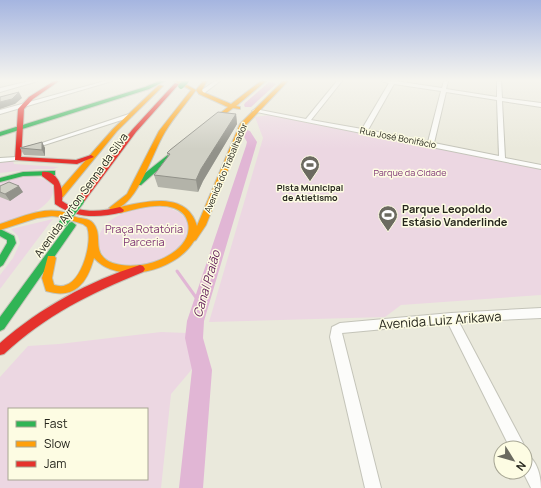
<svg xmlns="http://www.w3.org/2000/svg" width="541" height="488" font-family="Manrope,sans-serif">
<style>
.green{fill:#ecd7e2;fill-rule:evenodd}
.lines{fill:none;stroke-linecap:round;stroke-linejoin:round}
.stream{stroke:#e1b6d5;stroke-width:3}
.river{fill:#e1b6d5;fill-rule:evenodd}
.street-casing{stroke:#c4c4b9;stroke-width:2}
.fast-casing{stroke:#c4c4b9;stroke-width:2}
.slow-casing{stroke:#c4c4b9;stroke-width:2}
.jam-casing{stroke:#c4c4b9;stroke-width:2}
.street{fill:#fcfcfa;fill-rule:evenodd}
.fast{fill:#30b455;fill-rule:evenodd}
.slow{fill:#ff9f0a;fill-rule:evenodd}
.jam{fill:#e5322d;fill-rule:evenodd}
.fast-bridge-far1-casing{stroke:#c4c4b9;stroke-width:6;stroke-linecap:butt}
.fast-bridge-casing{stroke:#c4c4b9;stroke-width:10;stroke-linecap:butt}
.fast-bridge-far1{stroke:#30b455;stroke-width:5.5}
.fast-bridge{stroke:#30b455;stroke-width:8}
.wall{fill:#b3b3a9}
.shaded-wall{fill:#92928a}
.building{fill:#d0d0c5;stroke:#92928a}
.labels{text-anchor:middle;stroke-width:3;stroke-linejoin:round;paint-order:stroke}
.far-street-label{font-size:9px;fill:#26261d;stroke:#fdfce3}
.far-park-label{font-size:9px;fill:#803876;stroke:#fdfce3}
.far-poi-label{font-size:9px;font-weight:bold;fill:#26261d;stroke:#fdfce3}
.street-label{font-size:11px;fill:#26261d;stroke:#fdfce3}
.poi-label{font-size:11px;font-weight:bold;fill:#26261d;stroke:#fdfce3;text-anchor:start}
.park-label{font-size:11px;fill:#803876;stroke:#fdfce3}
.water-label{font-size:12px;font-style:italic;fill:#5f1857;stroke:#fdfce3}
.near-street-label{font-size:13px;fill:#26261d;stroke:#fdfce3}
</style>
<rect width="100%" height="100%" fill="#eae9dc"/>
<path class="green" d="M 270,115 L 541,169 L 541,295 L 401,305 L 385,317 L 209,322 L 263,138 L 255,117 Z
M 0,161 L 13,161 L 14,164 L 59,167 L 53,169 L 37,169 L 0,173 Z
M 28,176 C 57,178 62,194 38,210 C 27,218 13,221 0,225 L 0,182 Z
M 143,206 C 161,206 180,206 189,224 C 187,230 186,237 184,242 C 182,245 177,248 175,250 C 171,253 167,257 162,259 C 149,266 118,268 106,258 C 102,255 100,250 99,245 C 95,222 126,211 143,206 Z
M 53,219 L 49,224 L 0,289 L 0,275 L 13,258 L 20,243 L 18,236 L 11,229 Z
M 161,332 L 187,333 L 193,368 L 171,394 L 161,488 L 0,488 L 0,377 L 28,346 L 59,344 ZM 9,409 L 147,409 L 147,479 L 9,479 Z"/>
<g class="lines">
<path class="stream" d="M 177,271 L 200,303"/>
<path class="river" d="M 269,82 L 272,82 L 276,84 L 251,107 L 245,107 L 244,105 L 245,103 Z
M 247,130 L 250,131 L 257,142 L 204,321 L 203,338 L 212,370 L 203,488 L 179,488 L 192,370 L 185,338 L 187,321 L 246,146 L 247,142 L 242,133 Z"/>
<g class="street-casing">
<path id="street" d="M 30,81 L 38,81 L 0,92 L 0,88 Z
M 105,81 L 112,81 L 0,114 L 0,110 Z
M 215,81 L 220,81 L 203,94 L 199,94 L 199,92 Z
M 337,81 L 342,81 L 311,120 L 362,129 L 389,83 L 381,81 L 395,81 L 442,88 L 444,81 L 448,81 L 446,89 L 497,97 L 497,81 L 501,81 L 502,98 L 541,103 L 541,107 L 502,101 L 505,158 L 541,165 L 541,169 L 252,111 L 255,109 L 306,119 ZM 394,84 L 441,91 L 428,142 L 368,130 ZM 446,92 L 497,100 L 499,156 L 434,143 Z
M 129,114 L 132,116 L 131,117 L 35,148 L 30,147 Z
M 17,157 L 20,159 L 19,160 L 0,162 L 0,158 Z
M 541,308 L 541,318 L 459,322 L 523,443 L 525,448 L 510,448 L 448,323 L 342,333 L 381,488 L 365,488 L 330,337 L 332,327 L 340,323 L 451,313 Z
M 525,454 C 537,459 541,476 541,488 L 531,488 L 523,472 L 525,472 Z"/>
</g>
<g class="fast-casing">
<path id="fast" d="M 159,81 L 165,81 L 149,89 L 0,136 L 0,132 L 145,87 Z
M 178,147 L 181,149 L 180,150 L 141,185 L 135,185 L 135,181 Z
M 52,171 L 55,171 L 55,175 L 23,176 L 0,182 L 0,178 L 23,172 Z
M 72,222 L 76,225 L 75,227 L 4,329 L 0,331 L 0,317 L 69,223 Z
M 0,229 L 14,236 L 16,243 L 3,265 L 0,267 L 0,255 L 7,243 L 7,240 L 0,236 Z"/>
</g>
<g class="slow-casing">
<path id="slow" d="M 174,81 L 180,81 L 196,90 L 203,81 L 207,81 L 202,90 L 203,92 L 231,104 L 261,81 L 266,81 L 236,106 L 240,107 L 240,109 L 233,108 L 211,125 L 209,124 L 209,122 L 228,107 L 199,94 L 196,90 C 186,104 174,117 165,132 C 152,153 141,195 120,207 C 147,201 187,191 197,226 L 240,124 L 283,81 L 288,81 L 246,125 L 206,225 L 196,240 L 194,241 C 176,271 119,286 94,258 C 87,283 75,300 46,291 L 42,278 L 48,256 L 54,256 L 56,258 L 52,278 L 54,285 C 58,286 62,287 66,285 C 82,280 93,242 87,227 L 83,224 L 60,217 L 52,216 L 37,218 L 0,230 L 0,224 C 19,218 39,208 59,211 C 65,212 71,215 76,217 C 82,219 89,218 93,223 C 100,231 97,240 99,249 C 103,268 133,267 147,264 C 165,260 193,245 188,223 C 186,215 182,211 174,208 C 158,202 136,209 120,213 L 117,212 L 116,210 L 113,211 L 109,208 L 127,194 L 159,131 L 191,90 Z
M 159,85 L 163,86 L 117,131 L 63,197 L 57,197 L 56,195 L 57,193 L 113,129 Z"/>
</g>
<g class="jam-casing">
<path id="jam" d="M 54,81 L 59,81 L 33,99 L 24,109 L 21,157 L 76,160 L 91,155 L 94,157 L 77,164 L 15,160 L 18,109 L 29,97 Z
M 175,83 L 179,84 L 136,132 L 83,203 L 77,203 L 76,201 L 77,199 L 132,130 Z
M 42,172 C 58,170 64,189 62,201 C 80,214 100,212 120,207 L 124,210 L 123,212 C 99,218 76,219 55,204 L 54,185 L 42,176 Z
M 140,265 L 143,266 L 145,269 L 143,272 C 91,293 46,315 4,354 L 0,355 L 0,343 C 40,308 89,281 140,265 Z"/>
</g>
<use href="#street" class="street"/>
<use href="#fast" class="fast"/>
<use href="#slow" class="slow"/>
<use href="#jam" class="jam"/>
<g class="fast-bridge-far1-casing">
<path id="fast-bridge-far1" d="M 181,86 L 186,81"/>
</g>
<g class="fast-bridge-casing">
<path id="fast-bridge" d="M 63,223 L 80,201"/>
</g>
<use href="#fast-bridge-far1" class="fast-bridge-far1"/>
<use href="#fast-bridge" class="fast-bridge"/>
</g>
<path class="wall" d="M 236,114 L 237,124 L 203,181 L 198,192 L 158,187 L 154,175 L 168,156 L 167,153 Z
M 42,142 L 45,148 L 45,156 L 24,155 L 20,148 Z
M 0,186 L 23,192 L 10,201 L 0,197 Z"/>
<path class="shaded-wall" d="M 19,92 L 22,98 L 15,104 L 0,109 L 0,102 Z
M 236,114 L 237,124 L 203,181 L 198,192 L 196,180 L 201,169 Z
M 42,142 L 45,148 L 45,156 L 42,150 Z
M 19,186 L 23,192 L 10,201 L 5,194 Z"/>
<path class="building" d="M 19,92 L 12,99 L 0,102 L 0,97 Z
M 218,112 L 236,114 L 201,169 L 196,180 L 154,175 L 170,154 L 167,153 L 170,150 Z
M 42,142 L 42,150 L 20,148 Z
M 9,182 L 19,186 L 5,194 L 0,192 L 0,186 Z"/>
<linearGradient id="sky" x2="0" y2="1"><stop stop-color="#a5b5e0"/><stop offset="0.54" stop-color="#f6f5ef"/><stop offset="1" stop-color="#f6f5ef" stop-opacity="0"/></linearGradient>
<rect width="541" height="149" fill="url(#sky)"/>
<defs>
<g id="stadium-pin" transform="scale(1)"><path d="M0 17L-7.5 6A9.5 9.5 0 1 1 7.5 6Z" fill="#6b6a60" stroke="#fdfce3"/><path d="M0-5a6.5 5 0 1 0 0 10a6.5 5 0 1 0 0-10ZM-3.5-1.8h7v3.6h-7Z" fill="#fff"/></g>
</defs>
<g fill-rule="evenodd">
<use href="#stadium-pin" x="310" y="165"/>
<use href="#stadium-pin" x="388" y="215"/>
</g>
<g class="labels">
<g class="far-street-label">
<text transform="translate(398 138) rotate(11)" y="3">Rua José Bonifácio</text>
<text transform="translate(226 168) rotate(-67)" y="3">Avenida do Trabalhador</text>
</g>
<g class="far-park-label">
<text x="410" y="176">Parque da Cidade</text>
</g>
<g class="far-poi-label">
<text x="310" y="191">Pista Municipal<tspan x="310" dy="10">de Atletismo</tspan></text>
</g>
<g class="street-label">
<text transform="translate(81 195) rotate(-54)" y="4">Avenida Ayrton Senna da Silva</text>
</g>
<g class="poi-label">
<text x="402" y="213">Parque Leopoldo<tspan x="402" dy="13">Estásio Vanderlinde</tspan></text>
</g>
<g class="park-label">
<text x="144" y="233">Praça Rotatória<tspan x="144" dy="13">Parceria</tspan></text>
</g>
<g class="water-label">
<text transform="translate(207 284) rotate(-74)" y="4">Canal Praião</text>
</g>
<g class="near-street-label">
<text transform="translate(440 320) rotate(-4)" y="5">Avenida Luiz Arikawa</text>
</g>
</g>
<rect x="8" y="408" width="140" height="72" fill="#fdfce3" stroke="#a7a694"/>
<rect x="16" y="421" width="20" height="6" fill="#30b455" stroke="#a7a694"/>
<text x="44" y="428" font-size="12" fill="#26261d">Fast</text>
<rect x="16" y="441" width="20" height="6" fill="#ff9f0a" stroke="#a7a694"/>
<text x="44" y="448" font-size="12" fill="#26261d">Slow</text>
<rect x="16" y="461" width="20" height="6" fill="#e5322d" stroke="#a7a694"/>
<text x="44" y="468" font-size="12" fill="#26261d">Jam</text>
<g transform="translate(513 460) rotate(127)"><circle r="19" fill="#fdfce3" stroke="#a7a694"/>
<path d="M0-3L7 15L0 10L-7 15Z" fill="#6b6a60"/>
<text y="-6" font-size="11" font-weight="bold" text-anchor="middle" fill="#26261d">N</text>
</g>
</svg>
